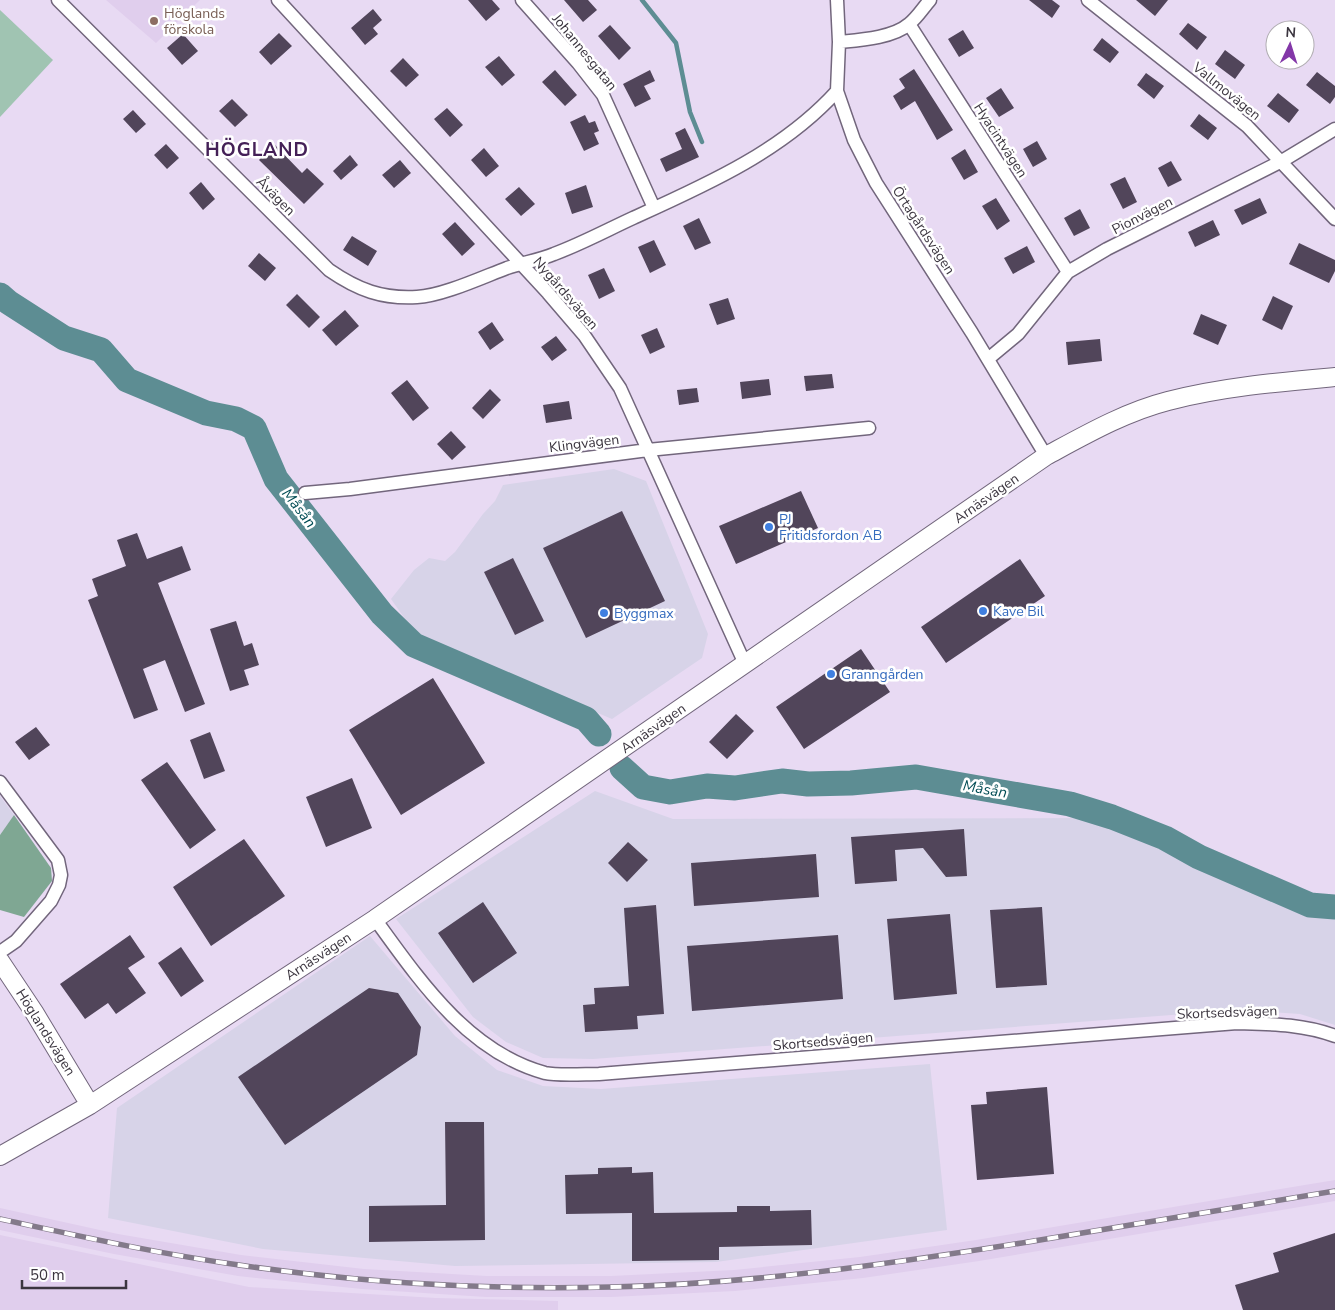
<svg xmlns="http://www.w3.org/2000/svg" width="1335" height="1310" font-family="'Nunito Sans',sans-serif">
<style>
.built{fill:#e0ceed}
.industrial{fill:#d7d3e8}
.green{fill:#a0c4b2}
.forest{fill:#7fa793}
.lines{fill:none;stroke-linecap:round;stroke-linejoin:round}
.stream{stroke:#5d8d93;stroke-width:4.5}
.river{stroke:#5d8d93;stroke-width:25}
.building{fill:#51455a}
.street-casing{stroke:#72667c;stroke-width:15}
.secondary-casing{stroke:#72667c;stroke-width:20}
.street{stroke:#fff;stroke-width:12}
.secondary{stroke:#fff;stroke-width:18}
.rail-casing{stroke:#837a8a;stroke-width:5.5}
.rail{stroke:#fff;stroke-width:4;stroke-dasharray:11;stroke-linecap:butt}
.education-dot{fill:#8d6e63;stroke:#fff;stroke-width:2}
.shop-dot{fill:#3f7fe0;stroke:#fff;stroke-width:2}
.labels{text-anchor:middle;stroke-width:5;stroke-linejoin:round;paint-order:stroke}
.education-label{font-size:14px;fill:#785e54;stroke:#fff;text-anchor:start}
.street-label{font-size:14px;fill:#3b353f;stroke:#fff}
.shop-label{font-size:14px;fill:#366cbe;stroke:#fff;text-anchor:start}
.water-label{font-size:15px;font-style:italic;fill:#004c54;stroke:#fff}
.district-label{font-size:19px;font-weight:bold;letter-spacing:1px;fill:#442057;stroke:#fff}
</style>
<rect width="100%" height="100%" fill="#e8daf3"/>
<path class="built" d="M 106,0 L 200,0 L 156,43 Z
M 1335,1180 L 1335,1201 L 979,1261 L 863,1278 L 735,1291 L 611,1297 L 486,1297 L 362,1289 L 238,1276 L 114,1254 L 0,1230 L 0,1208 L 118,1234 L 241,1255 L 364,1269 L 487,1276 L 611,1276 L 734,1270 L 860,1257 L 976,1240 Z
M 0,1235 L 249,1287 L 436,1298 L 558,1301 L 558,1310 L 0,1310 Z"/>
<path class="industrial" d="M 614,469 L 646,481 L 708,634 L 702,658 L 612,719 L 417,636 L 391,599 L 414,570 L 429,558 L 445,561 L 455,552 L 483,514 L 495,501 L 503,485 Z
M 595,791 L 673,819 L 1098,818 L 1220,875 L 1335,919 L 1335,1025 L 1300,1014 L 1237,1010 L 593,1059 L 543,1058 L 506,1042 L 473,1017 L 396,919 Z
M 0,796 L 14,815 L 0,835 Z
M 370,936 L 455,1036 L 497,1070 L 543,1086 L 601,1089 L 930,1064 L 947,1230 L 716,1262 L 455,1266 L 263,1249 L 108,1218 L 117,1108 Z"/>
<path class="green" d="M 0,10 L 53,60 L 0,117 Z"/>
<path class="forest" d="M 14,815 L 51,868 L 52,881 L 24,917 L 0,910 L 0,835 Z"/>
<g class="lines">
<path class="stream" d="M 642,0 L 676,43 L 690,112 L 702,142"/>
<path class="river" d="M 0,295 L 8,302 L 64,338 L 101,350 L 127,380 L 206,413 L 236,419 L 254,428 L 276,479 L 382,614 L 414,645 L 586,719 L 599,734
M 622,768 L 643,787 L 670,792 L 707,786 L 735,788 L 782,781 L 808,784 L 851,783 L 916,777 L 1070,804 L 1112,817 L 1165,838 L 1199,857 L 1310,905 L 1335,907"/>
</g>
<path class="building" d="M 468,0 L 492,0 L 500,9 L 486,21 Z
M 564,0 L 588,0 L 597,10 L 583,22 Z
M 1029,0 L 1052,0 L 1060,6 L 1052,18 Z
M 1136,0 L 1168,0 L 1155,16 Z
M 373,9 L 382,20 L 373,28 L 378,34 L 365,45 L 351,28 Z
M 1188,23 L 1207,37 L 1197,50 L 1179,34 Z
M 610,25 L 631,48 L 619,60 L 598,36 Z
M 963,30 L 974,48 L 959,57 L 948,39 Z
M 279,33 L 292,46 L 271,65 L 259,52 Z
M 183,34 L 198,51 L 182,65 L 167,48 Z
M 1102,38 L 1119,52 L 1110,63 L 1093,50 Z
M 1225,50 L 1245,65 L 1235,79 L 1215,64 Z
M 499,56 L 515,75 L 502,86 L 485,67 Z
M 403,58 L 419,75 L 406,87 L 390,71 Z
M 914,69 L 953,130 L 937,140 L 915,101 L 901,110 L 893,96 L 905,88 L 899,79 Z
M 555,70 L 577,95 L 565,106 L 542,82 Z
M 650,70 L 655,81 L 644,86 L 651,99 L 635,107 L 623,84 Z
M 1317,72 L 1335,86 L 1335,97 L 1330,104 L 1306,85 Z
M 1146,73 L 1164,86 L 1154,99 L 1137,85 Z
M 1001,88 L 1014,108 L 999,117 L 986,98 Z
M 1278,93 L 1299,110 L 1289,123 L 1267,106 Z
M 232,99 L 248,115 L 235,127 L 219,111 Z
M 447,108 L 463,125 L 450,137 L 434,119 Z
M 133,110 L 146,124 L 136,133 L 123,119 Z
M 1199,114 L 1217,128 L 1208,140 L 1190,126 Z
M 585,115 L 589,123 L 595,121 L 599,131 L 594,133 L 599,144 L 584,151 L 570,122 Z
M 685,128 L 699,157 L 666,172 L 660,159 L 682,149 L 675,133 Z
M 1037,141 L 1047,159 L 1033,167 L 1023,149 Z
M 166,144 L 179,158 L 167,169 L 154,155 Z
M 274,144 L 302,173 L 307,168 L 324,184 L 304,204 L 259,160 Z
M 484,148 L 499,166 L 486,177 L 471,160 Z
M 965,149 L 978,172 L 964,180 L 951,158 Z
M 350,155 L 358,165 L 341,180 L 333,171 Z
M 400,160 L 411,173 L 394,188 L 382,175 Z
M 1171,161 L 1182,180 L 1168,187 L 1158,168 Z
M 1125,177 L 1137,202 L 1123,209 L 1110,184 Z
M 201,182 L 215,199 L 203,210 L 189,193 Z
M 586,185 L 593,207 L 572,214 L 565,193 Z
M 519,187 L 535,204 L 521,216 L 505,199 Z
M 996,198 L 1010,221 L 997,230 L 982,206 Z
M 1260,198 L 1267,213 L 1242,225 L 1234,210 Z
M 1080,209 L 1090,228 L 1074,236 L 1064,218 Z
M 699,218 L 711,243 L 695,250 L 683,226 Z
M 1213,220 L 1220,235 L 1195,247 L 1188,232 Z
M 455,222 L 475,244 L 462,256 L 442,234 Z
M 352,236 L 377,251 L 368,266 L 343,250 Z
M 654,240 L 666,265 L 650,273 L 638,247 Z
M 1299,243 L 1335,260 L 1335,271 L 1329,283 L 1289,264 Z
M 1027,246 L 1035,262 L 1013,274 L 1004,258 Z
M 259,253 L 276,268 L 265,281 L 248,266 Z
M 604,268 L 615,291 L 599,299 L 588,275 Z
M 297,294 L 320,317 L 309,328 L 286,305 Z
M 1273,296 L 1293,306 L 1282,330 L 1262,320 Z
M 728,298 L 735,319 L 717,325 L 709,304 Z
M 345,310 L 359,326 L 336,346 L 322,330 Z
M 1201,314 L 1227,325 L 1218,345 L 1193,334 Z
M 492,322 L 504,340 L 490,350 L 478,332 Z
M 657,328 L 665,347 L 650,354 L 641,335 Z
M 556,336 L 567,350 L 552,361 L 541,347 Z
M 1100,339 L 1102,361 L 1068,365 L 1066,342 Z
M 832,374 L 834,388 L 806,391 L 804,376 Z
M 769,379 L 771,395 L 742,399 L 740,382 Z
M 407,380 L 429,408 L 413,421 L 391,393 Z
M 697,388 L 699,402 L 679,405 L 677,390 Z
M 490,389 L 501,400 L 483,419 L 472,408 Z
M 569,401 L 572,419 L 546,423 L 543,405 Z
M 451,431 L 466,447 L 452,460 L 437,444 Z
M 801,491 L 818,528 L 736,564 L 719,526 Z
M 622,511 L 665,601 L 586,638 L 543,548 Z
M 137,533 L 147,559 L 182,546 L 191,570 L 158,583 L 205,704 L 185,712 L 165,660 L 143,669 L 158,710 L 134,719 L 88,600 L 98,596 L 92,579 L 126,566 L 117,540 Z
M 513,558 L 544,621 L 515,635 L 484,572 Z
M 1020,559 L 1045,596 L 946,663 L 921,627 Z
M 236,621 L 244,646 L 252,643 L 259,665 L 244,670 L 249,685 L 230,691 L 210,629 Z
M 861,649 L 890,692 L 804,749 L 776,707 Z
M 433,678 L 485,763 L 401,815 L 349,730 Z
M 736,714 L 754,731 L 727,759 L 709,742 Z
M 36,727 L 50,745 L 29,760 L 15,742 Z
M 210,732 L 225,771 L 204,779 L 190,740 Z
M 167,762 L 216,830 L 190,849 L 141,780 Z
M 352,778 L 372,828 L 326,847 L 306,797 Z
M 964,829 L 967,876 L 946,877 L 923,848 L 895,850 L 897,881 L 855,884 L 851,837 Z
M 244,839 L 285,896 L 211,946 L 173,887 Z
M 628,842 L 648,860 L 627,882 L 608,863 Z
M 816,854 L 819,897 L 694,906 L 691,863 Z
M 483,902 L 517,953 L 473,983 L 438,933 Z
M 656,905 L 664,1014 L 637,1016 L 638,1029 L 585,1032 L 583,1005 L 595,1004 L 594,988 L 629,986 L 624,908 Z
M 1042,907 L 1047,985 L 996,988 L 990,910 Z
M 950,914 L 957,994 L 894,1000 L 887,919 Z
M 130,935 L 145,957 L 128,968 L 146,993 L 116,1014 L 108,1003 L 85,1019 L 60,984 Z
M 838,935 L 843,999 L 692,1011 L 687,946 Z
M 181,947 L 204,981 L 181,997 L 158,963 Z
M 369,988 L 398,993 L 421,1027 L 417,1055 L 285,1145 L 238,1077 Z
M 1047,1087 L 1054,1174 L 977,1180 L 971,1105 L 987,1104 L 986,1092 Z
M 445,1122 L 484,1122 L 485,1240 L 369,1242 L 369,1206 L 446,1205 Z
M 632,1167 L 632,1173 L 653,1172 L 654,1213 L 737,1212 L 737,1206 L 770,1206 L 770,1211 L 811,1210 L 812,1245 L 719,1247 L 719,1260 L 632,1261 L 632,1213 L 566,1214 L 565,1175 L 598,1174 L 598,1168 Z
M 1335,1233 L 1335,1310 L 1243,1310 L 1235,1285 L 1279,1272 L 1273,1253 Z"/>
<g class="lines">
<g class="street-casing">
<path id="street" d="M 58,0 L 329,270 C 358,290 382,299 417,297 C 442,296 483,277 507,268 C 522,263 539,260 554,254 C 581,244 607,230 633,218 C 706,185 783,151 837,91
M 278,0 L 548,293 L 584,335 L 620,388 L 745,664
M 522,0 L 578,63 L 603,95 L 654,208
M 837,0 L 839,42 L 837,91 L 854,140 L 876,183 L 972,333 L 1046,456
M 1088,0 L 1247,126 L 1335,219
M 909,24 L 1068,272
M 839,42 C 859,40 893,38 909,24 C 917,18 923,8 930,0
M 988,359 L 1018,334 L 1068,272 L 1107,249 L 1282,161 L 1335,129
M 305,493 L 350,489 L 648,450 L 869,428
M 0,782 L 58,860 L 61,875 L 59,885 L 51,901 L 16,941 L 0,952
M 375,919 C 420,981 468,1052 545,1073 C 558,1076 585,1074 599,1074 L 1237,1023 C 1270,1024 1303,1024 1335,1036"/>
</g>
<g class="secondary-casing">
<path id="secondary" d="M 0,961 L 34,1012 L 90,1105
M 0,1156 L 90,1105 L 375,919 L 1046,456 C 1085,435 1125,412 1168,401 C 1222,387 1280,382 1335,377"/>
</g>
<use href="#street" class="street"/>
<use href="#secondary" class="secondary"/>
<g class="rail-casing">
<path id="rail" d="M 0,1219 C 79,1236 159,1254 239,1265 C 362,1283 487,1290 611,1287 C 751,1284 890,1264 1028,1242 C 1130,1225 1233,1208 1335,1191"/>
</g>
<use href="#rail" class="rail"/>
</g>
<circle class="education-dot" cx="154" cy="21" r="5"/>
<g class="shop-dot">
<circle cx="769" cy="527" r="5"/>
<circle cx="983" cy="611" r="5"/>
<circle cx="604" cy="613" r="5"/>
<circle cx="831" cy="674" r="5"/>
</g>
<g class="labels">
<g class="education-label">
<text x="164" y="18">Höglands<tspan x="164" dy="16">förskola</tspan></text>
</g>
<g class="street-label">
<text transform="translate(585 52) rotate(51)" y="5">Johannesgatan</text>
<text transform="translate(1227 91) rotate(39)" y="5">Vallmovägen</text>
<text transform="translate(1001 140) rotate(57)" y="5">Hyacintvägen</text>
<text transform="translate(276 196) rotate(45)" y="5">Åvägen</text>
<text transform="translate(1142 215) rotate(-27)" y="5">Pionvägen</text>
<text transform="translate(924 230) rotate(57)" y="5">Örtagårdsvägen</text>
<text transform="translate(566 293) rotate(49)" y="5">Nygårdsvägen</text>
<text transform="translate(584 443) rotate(-7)" y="5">Klingvägen</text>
<text transform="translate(986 498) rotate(-35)" y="5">Arnäsvägen</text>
<text transform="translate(653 728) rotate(-35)" y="5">Arnäsvägen</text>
<text transform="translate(318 956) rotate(-33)" y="5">Arnäsvägen</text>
<text transform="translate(1227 1012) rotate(-2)" y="5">Skortsedsvägen</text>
<text transform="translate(46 1032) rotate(58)" y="5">Höglandsvägen</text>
<text transform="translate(823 1041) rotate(-5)" y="5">Skortsedsvägen</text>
</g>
<g class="shop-label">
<text x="779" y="524">PJ<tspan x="779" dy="16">Fritidsfordon AB</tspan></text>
<text x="993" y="616">Kave Bil</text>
<text x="614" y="618">Byggmax</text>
<text x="841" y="679">Granngården</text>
</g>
<g class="water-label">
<text transform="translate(299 508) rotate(52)" y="5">Måsån</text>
<text transform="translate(985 789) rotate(10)" y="5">Måsån</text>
</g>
<g class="district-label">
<text x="257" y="156">HÖGLAND</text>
</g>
</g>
<g transform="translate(1290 45) rotate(4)"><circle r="24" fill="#ffffff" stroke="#b1aeb2"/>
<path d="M0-4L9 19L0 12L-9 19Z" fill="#8337a8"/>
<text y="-8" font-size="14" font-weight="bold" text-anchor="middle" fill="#3b353f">N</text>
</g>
<path d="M22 1280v8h104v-8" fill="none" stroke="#3b353f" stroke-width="2.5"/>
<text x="30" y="1280" font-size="15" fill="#3b353f" stroke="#ffffff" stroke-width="4" paint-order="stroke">50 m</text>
</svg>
